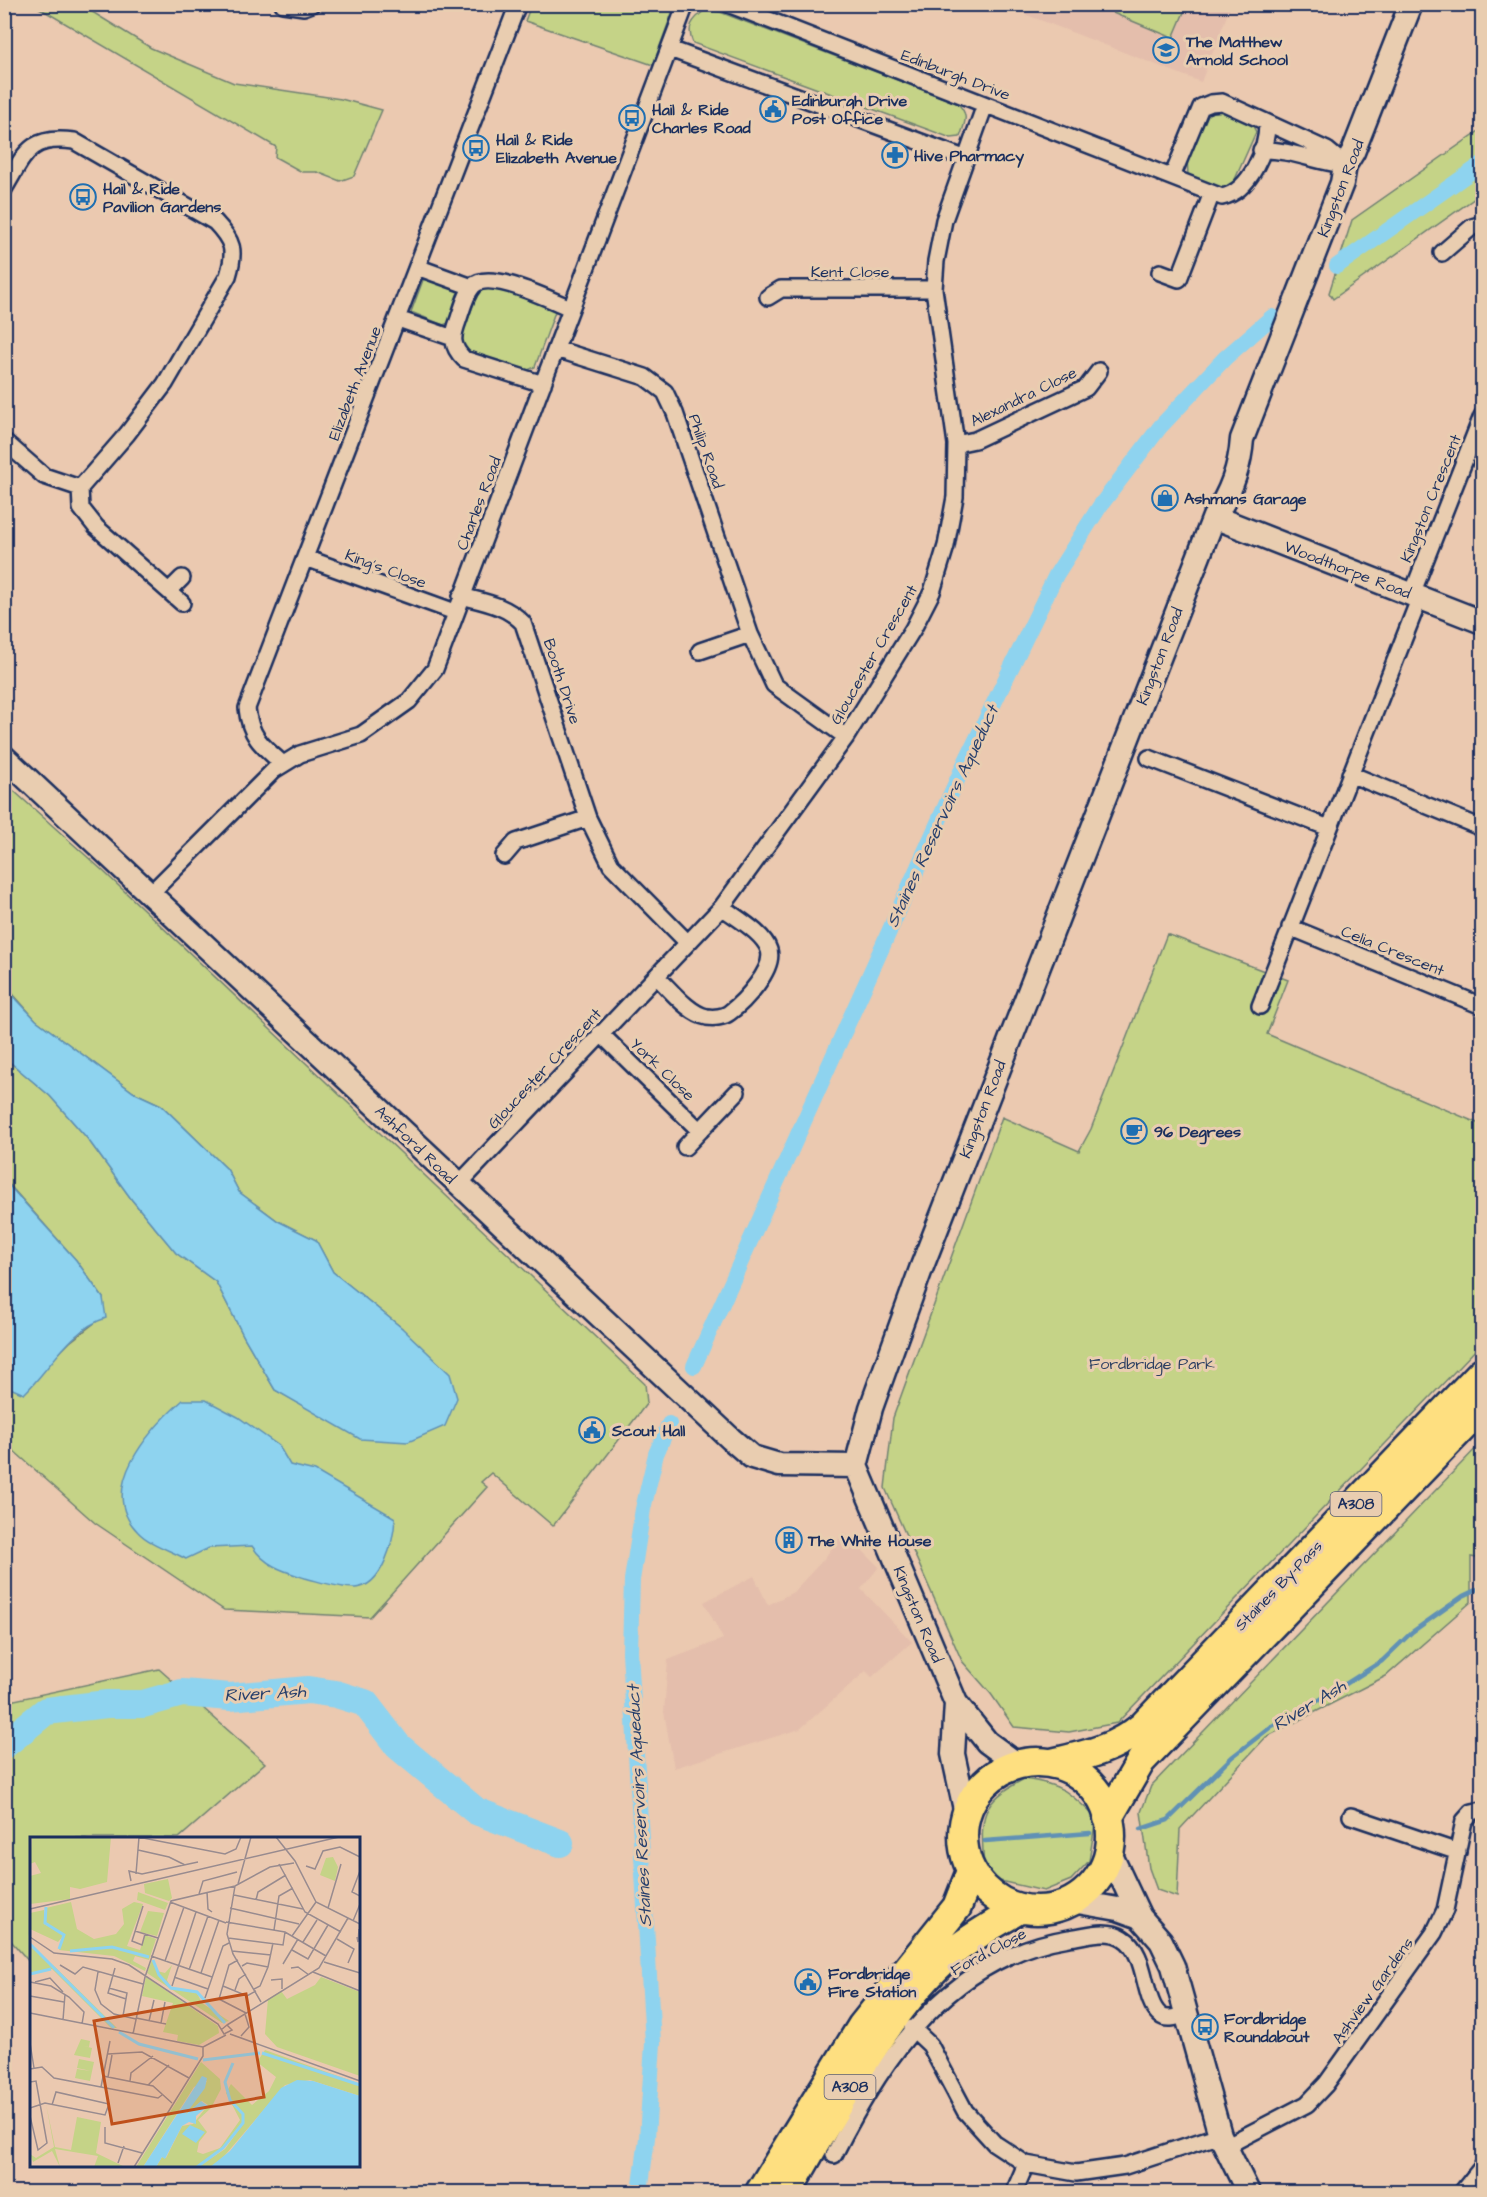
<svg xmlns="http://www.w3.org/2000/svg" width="1487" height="2197" font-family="'Architects Daughter',sans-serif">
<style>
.built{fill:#e4beac}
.green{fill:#c5d387;stroke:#708172;stroke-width:1.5}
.water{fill:#8ed3ef;stroke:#6091b5;stroke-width:1.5}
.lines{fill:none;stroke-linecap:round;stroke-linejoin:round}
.stream{stroke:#6091b5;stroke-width:4.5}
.canal{stroke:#8ed3ef;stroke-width:16}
.river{stroke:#8ed3ef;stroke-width:28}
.street-casing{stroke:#1b2f5e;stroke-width:20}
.secondary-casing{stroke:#1b2f5e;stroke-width:27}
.highway-casing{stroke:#1b2f5e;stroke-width:33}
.street{stroke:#e9cdb0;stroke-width:15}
.secondary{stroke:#e9cdb0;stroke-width:22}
.highway{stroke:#fedf80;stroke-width:28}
.labels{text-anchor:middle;stroke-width:6;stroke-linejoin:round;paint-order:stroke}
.shield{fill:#e9cdb0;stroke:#595e77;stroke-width:1.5}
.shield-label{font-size:15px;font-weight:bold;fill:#1b2f5e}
.poi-label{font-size:16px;font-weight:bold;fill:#1b2f5e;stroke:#e9cdb0;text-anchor:start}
.street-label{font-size:16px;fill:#1b2f5e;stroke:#e9cdb0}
.park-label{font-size:16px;fill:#2c3f62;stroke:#e9cdb0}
.water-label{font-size:18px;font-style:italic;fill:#263f6c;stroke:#e9cdb0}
.inset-river{fill:none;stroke:#8ed3ef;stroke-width:3}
.inset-road{fill:none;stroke:#988b8f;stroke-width:1.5}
.view{fill:#bf511c;fill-opacity:0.15;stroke:#bf511c;stroke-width:3}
.inset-edge{fill:none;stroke:#1b2f5e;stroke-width:3}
</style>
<rect width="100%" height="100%" fill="#ebc9b0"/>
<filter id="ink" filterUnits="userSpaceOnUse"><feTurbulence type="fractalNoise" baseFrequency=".0167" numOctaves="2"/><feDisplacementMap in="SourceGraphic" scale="12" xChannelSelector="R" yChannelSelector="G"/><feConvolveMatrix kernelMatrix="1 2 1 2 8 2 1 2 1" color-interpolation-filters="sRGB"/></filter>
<g filter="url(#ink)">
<path class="built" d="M 1001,5 L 1231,5 L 1201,82 Z
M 844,1532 L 879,1567 L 861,1589 L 912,1642 L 872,1677 L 866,1671 L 800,1729 L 674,1768 L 664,1712 L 668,1660 L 723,1639 L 704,1602 L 754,1576 L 768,1605 L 793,1592 L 823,1560 Z"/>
<path class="green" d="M 34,5 L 81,5 L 151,48 L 234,83 L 341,99 L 382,110 L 354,176 L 340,181 L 317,172 L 302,172 L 275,157 L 276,147 Z
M 531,5 L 672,5 L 672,13 L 653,65 L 525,21 Z
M 1117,5 L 1117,4 L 1187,5 L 1173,38 L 1113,13 Z
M 705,10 L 720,12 L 957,103 C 970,115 965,122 960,137 L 951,138 L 693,43 C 686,27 692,20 705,10 Z
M 1216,108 L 1252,124 L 1256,132 L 1232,186 L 1226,189 L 1188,176 L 1187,155 L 1202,114 Z
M 1482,129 L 1482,193 L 1333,299 L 1329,293 L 1352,220 Z
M 426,279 L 459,289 L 461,293 L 449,323 L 443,325 L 411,312 L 423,280 Z
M 492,287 L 556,309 L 535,367 L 526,371 L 466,350 L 461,345 L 461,338 L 479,290 Z
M 5,783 L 102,870 L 645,1384 L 647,1403 L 553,1526 L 491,1473 L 481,1482 L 487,1487 L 370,1617 L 224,1610 L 95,1523 L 5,1443 L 4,1369 L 10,1388 L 53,1359 L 70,1342 L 97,1321 L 103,1298 L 76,1260 L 5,1180 L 5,1058 L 50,1096 L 87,1138 L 132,1200 L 176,1253 L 216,1282 L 244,1337 L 275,1390 L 326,1418 L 402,1328 L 333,1272 L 316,1240 L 278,1221 L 239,1192 L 227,1169 L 161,1105 L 133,1092 L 36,1020 L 5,985 Z
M 1167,934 L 1288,980 L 1267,1034 L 1482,1125 L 1482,1343 L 1117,1723 L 1069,1732 L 1014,1727 L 991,1694 L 962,1661 L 885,1488 L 893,1418 L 1002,1117 L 1079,1151 L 1091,1129 Z
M 1482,1442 L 1482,1559 L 1471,1557 L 1471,1602 L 1386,1676 L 1266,1737 L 1180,1829 L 1177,1897 L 1157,1890 L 1149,1868 L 1141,1812 L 1151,1786 Z
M 159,1669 L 265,1763 L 179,1838 L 32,1838 L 31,1964 L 5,1934 L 5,1702 Z
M 1024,1779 C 1062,1784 1069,1792 1096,1818 L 1089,1861 L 1071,1880 L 1044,1891 L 1000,1881 L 984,1868 C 981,1819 977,1804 1024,1779 Z"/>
<path class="water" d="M 4,986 L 36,1020 L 133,1092 L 161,1105 L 227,1169 L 239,1192 L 278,1221 L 316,1240 L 333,1272 L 402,1328 L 450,1374 L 457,1398 L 445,1426 L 408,1442 L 360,1439 L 275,1390 L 244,1337 L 216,1282 L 176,1253 L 132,1200 L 87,1138 L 50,1096 L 5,1058 Z
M 4,1180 L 76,1260 L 103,1298 L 106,1318 C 70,1329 50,1369 24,1394 L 10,1388 L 5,1369 Z
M 183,1400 L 206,1400 L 238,1417 L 279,1446 L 290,1465 L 315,1471 L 395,1518 C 394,1540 383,1587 355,1588 C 338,1588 321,1582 305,1578 C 283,1571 265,1566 252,1546 L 209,1548 L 186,1559 C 172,1551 149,1544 138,1532 C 95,1489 150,1429 183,1400 Z"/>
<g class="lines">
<path class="stream" d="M 1141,1829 L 1168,1820 L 1232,1757 L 1272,1726 L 1330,1694 L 1382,1661 L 1412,1632 L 1463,1596 L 1482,1587
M 985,1841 L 1090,1833"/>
<path class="canal" d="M 1337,266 L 1482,164
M 694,1366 L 963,767 L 1056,575 L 1100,506 L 1160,427 L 1225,358 L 1272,317
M 640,2192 L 647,2138 L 653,2043 L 630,1652 L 632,1580 L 643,1509 L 656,1454 L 669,1424"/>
<path class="river" d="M 4,1745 L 46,1711 L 107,1704 L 143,1704 L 182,1693 L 230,1697 L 308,1690 L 336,1694 L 365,1703 L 398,1746 L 476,1811 L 560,1843"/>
<g class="street-casing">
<path id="street" d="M 283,4 L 304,7 L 312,4
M 728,4 L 1222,197 C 1250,191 1267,150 1267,124
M 670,49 L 964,158
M 1261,150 C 1291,149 1315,162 1345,165
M 1172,177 L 1201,107 L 1211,103 L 1222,102 L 1327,150 L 1345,165
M 4,189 C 25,154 29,135 74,141 L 215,222 C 233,241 236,250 228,276 L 165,384 L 127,434 L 80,488 L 44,476 L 4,441
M 1442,253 L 1472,227 L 1482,224
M 417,267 L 472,287
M 1160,272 L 1179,279 L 1212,193
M 768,297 L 781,289 L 934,289
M 398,319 L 453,338
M 556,349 L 645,377 L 665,392 L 675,413 L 750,634 L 774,685 L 846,737
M 543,384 L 464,359 C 451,346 452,337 458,321 C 462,310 465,295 473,286 C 489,269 551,300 570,308
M 956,444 L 975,440 L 1086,388 L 1099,371
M 80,488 L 81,508 L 96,527 L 182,603
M 306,558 L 455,612
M 169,591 L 182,578
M 1412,594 L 1482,416
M 461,596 C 484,602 506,605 523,623 L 588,818 L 611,865 L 687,942
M 700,651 L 750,634
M 1149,758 L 1329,828
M 283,764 C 262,746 250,737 247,708 L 518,4
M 1350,774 L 1482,828
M 504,856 L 516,842 L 588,818
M 150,894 L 274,770 L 300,754 L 361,735 L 409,701 L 435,669 L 686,4
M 1290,927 L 1482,1006
M 657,977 C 670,989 689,1014 707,1017 C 714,1018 724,1017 729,1013 C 744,1002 775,969 769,950 C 764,933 736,918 722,907
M 1260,1006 L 1420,597
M 600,1033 L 700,1131 L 737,1092
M 685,1147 L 700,1131
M 458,1185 L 722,907 L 846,737 L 913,629 L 932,592 L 946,546 L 955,497 L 956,444 L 934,289 L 936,261 L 944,220 L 985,105
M 1351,1816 L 1458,1852
M 912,2028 L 930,2045 L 965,2111 L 994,2143 L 1026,2164 L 1076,2173 L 1125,2166 L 1220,2135
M 1226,2146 L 1307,2104 L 1326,2084 L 1434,1933 L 1445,1910 L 1464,1821 L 1472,1812 L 1482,1810
M 834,2155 C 884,2055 950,1957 1069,1938 C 1086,1936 1107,1928 1123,1938 C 1148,1953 1142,2000 1160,2015 C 1167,2021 1178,2017 1186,2014
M 1014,2192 L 1026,2164
M 1462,2192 L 1482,2167"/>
</g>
<g class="secondary-casing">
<path id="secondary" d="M 1214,517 L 1482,622
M 4,757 L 731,1439 L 752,1457 L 779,1465 L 856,1466
M 956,1703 L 953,1754 L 966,1814
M 1017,1764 L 987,1742 L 956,1703 L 856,1466 L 871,1408 L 921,1269 L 1214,517 C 1230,494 1240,467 1242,439 L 1342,183 L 1345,165 L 1353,152 L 1411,4
M 1109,1851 L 1140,1917 L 1161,1941 L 1173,1966 L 1220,2135 L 1248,2192
M 1072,1901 L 1118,1909 L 1140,1917"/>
</g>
<g class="highway-casing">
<path id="highway" d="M963 1836a74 74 0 1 1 148 0a74 74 0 1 1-148 0Z
M 1052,1763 C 1087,1755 1115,1749 1143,1726 L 1482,1372
M 1108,1818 L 1141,1761 L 1482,1407
M 760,2192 L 862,2026 L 957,1907 L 971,1871
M 787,2192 C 831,2117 886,2010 952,1953 C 973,1935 997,1923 1021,1908"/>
</g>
<use href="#street" class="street"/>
<use href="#secondary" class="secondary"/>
<use href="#highway" class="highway"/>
</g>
</g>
<defs>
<g id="school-ring" transform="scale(1.35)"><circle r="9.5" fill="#e9cdb0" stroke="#1f6fb2" stroke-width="1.5"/><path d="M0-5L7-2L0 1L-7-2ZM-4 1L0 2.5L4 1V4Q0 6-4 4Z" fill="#1f6fb2"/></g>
<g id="civic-ring" transform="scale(1.35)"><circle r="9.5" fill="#e9cdb0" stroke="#1f6fb2" stroke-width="1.5"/><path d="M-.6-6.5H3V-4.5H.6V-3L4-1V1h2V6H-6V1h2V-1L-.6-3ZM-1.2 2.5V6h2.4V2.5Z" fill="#1f6fb2"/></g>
<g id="bus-ring" transform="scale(1.35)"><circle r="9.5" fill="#e9cdb0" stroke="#1f6fb2" stroke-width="1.5"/><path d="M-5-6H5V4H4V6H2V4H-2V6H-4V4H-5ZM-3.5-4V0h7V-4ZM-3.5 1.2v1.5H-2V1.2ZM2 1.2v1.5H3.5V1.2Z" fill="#1f6fb2"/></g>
<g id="pharmacy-ring" transform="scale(1.35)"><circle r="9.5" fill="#e9cdb0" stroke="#1f6fb2" stroke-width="1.5"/><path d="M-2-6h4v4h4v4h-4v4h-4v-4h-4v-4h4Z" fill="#1f6fb2"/></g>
<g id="shop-ring" transform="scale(1.35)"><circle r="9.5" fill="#e9cdb0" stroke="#1f6fb2" stroke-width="1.5"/><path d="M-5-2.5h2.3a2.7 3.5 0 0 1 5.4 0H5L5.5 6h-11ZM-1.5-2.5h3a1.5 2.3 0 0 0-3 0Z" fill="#1f6fb2"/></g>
<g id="cafe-ring" transform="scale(1.35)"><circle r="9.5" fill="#e9cdb0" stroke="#1f6fb2" stroke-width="1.5"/><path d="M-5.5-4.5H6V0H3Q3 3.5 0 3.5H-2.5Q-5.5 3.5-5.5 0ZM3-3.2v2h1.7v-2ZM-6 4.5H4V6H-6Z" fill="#1f6fb2"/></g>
<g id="building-ring" transform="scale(1.35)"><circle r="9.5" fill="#e9cdb0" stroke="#1f6fb2" stroke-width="1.5"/><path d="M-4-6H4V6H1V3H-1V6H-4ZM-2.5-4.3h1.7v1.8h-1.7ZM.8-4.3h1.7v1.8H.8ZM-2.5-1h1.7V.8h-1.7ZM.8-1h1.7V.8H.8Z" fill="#1f6fb2"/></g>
</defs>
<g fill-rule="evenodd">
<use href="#school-ring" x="1166" y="50"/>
<use href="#civic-ring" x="773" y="109"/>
<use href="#bus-ring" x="632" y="118"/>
<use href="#bus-ring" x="476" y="148"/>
<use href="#pharmacy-ring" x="895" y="155"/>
<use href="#bus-ring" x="83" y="197"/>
<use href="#shop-ring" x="1165" y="498"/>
<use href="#cafe-ring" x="1134" y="1131"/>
<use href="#civic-ring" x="592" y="1430"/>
<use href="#building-ring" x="789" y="1540"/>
<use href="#civic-ring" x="808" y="1982"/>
<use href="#bus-ring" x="1205" y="2027"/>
</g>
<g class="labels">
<g class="shield">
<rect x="1330.5" y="1492" width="51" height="24" rx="4.5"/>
<rect x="824.5" y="2075" width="51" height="24" rx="4.5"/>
</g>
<g class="shield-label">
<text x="1356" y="1509">A308</text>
<text x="850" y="2092">A308</text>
</g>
<g class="poi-label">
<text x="1186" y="47">The Matthew<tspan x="1186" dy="18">Arnold School</tspan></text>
<text x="792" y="106">Edinburgh Drive<tspan x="792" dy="18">Post Office</tspan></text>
<text x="652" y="115">Hail &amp; Ride<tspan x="652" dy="18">Charles Road</tspan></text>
<text x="496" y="145">Hail &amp; Ride<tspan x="496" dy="18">Elizabeth Avenue</tspan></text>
<text x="914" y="161">Hive Pharmacy</text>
<text x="103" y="194">Hail &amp; Ride<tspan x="103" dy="18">Pavilion Gardens</tspan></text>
<text x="1184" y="504">Ashmans Garage</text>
<text x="1154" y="1137">96 Degrees</text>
<text x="612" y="1436">Scout Hall</text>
<text x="808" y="1546">The White House</text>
<text x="828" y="1979">Fordbridge<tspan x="828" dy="18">Fire Station</tspan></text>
<text x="1224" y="2024">Fordbridge<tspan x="1224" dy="18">Roundabout</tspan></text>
</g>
<g class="street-label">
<text transform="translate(956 74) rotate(21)" y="6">Edinburgh Drive</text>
<text transform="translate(1340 188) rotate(-69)" y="6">Kingston Road</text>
<text x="850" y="277">Kent Close</text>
<text transform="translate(354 383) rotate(-69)" y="6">Elizabeth Avenue</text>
<text transform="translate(1023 396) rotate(-26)" y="6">Alexandra Close</text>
<text transform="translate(707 451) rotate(71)" y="6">Philip Road</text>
<text transform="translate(1430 498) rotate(-68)" y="6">Kingston Crescent</text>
<text transform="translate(478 503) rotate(-69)" y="6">Charles Road</text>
<text transform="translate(386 568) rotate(20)" y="6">King's Close</text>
<text transform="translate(1348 569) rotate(21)" y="6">Woodthorpe Road</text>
<text transform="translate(873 654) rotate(-60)" y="6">Gloucester Crescent</text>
<text transform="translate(1159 656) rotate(-69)" y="6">Kingston Road</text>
<text transform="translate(563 681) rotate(72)" y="6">Booth Drive</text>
<text transform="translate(1393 950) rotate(22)" y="6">Celia Crescent</text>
<text transform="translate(544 1068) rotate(-47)" y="6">Gloucester Crescent</text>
<text transform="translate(663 1069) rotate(44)" y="6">York Close</text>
<text transform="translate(982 1109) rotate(-69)" y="6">Kingston Road</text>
<text transform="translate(416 1144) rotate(44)" y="6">Ashford Road</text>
<text transform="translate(1278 1585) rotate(-46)" y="6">Staines By-Pass</text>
<text transform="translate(919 1614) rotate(67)" y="6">Kingston Road</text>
<text transform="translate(988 1951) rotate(-28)" y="6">Ford Close</text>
<text transform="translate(1372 1990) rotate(-54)" y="6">Ashview Gardens</text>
</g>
<g class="park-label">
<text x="1152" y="1369">Fordbridge Park</text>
</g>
<g class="water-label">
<text transform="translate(942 816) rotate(-65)" y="6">Staines Reservoirs Aqueduct</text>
<text transform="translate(265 1693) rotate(-3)" y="6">River Ash</text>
<text transform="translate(1309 1705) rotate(-31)" y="6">River Ash</text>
<text transform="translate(639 1806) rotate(-93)" y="6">Staines Reservoirs Aqueduct</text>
</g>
</g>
<g transform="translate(30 1837)">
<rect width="330" height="330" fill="#ebc9b0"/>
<path d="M 2,0 L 81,0 L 77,45 L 50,52 L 40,50 L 40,62 L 0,67 L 0,39 L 11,36 L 5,25 L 0,27 ZM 303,20 L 308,30 L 305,44 L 290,38 L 296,21 ZM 138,42 L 142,61 L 139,64 L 115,56 L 114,47 ZM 108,55 L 138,66 L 135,73 L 107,63 ZM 41,65 L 47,92 L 64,102 L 86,97 L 94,87 L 92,72 L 104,65 L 113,67 L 97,109 L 110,113 L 115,98 L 126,102 L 119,123 L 105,119 L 103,124 L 116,131 L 115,134 L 84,119 L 29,113 L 35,98 L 16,86 L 16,71 ZM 14,73 L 14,87 L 34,98 L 28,105 L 0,92 L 0,76 ZM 118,74 L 134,76 L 127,99 L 110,95 ZM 0,109 L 25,130 L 87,191 L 81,191 L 22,132 L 0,136 ZM 122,123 L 127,134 L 135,136 L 142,128 L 137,143 L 141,151 L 167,156 L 172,166 L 199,184 L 192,186 L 117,136 ZM 116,140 L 188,189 L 189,196 L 169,208 L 147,204 L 148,198 L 133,195 L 143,166 L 112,159 ZM 291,140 L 330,155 L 330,239 L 247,210 L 235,197 L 238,162 L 251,154 L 257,162 L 285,148 ZM 51,202 L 60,204 L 59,210 L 54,209 L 62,211 L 60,221 L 44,218 ZM 235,213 L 330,247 L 285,233 L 330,249 L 330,259 L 280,243 L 255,248 L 190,324 L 180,330 L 168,330 L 195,312 L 215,284 L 193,311 L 166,330 L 126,330 L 132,320 L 136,321 L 152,289 L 163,287 L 178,268 L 172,264 L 155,278 L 177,244 L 164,250 L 113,330 L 106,330 L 171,225 L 190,242 L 191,252 L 181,271 L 168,283 L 177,295 L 169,305 L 167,315 L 173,317 L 190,311 L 210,283 L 196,256 L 201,247 L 222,268 L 239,254 L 246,240 L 227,225 ZM 49,222 L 64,225 L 60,244 L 45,241 L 47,232 L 61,234 L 47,231 ZM 16,267 L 25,310 L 41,313 L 47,280 L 71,285 L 66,316 L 95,330 L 64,330 L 68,319 L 25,312 L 30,330 L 22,314 L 3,325 L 0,317 L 6,321 L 24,310 Z" fill="#c5d387"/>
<path d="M 172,239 L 177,241 L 175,251 L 155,278 L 171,264 L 178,269 L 166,279 L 166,287 L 159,285 L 152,289 L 135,322 L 132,320 L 126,330 L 113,330 ZM 267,243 L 283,244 L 330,259 L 330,330 L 180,330 L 200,314 L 251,251 ZM 160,288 L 175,295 L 166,306 L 152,297 Z" fill="#8ed3ef"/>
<path class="inset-river" d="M 16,70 L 15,86 L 34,98 L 29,112M 0,107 L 84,191M 40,114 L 82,110 L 119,120M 123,123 L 129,138 L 141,151 L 167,155 L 195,186M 0,137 L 21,132M 89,195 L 109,207 L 168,222M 232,216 L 330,248M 173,223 L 230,216M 167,330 L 193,311 L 213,286 L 213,277 L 200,263 L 195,245 L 203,226"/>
<path class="inset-road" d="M 108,0 L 195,17 L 206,12 L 211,0M 246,0 L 265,24 L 286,65 L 330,87M 108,13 L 139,20 L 155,28M 249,27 L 275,75 L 311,95M 276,29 L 285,32 L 293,14 L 310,10 L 330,20M 330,34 L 322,55 L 330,59M 106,37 L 109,0M 101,44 L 99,34 L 112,37 L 168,25M 208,47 L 221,0M 205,49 L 197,97 L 203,117 L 231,165M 177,55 L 178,72 L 182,75M 169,57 L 173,44 L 207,35M 204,58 L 273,72M 226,63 L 228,55 L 256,38M 140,65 L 196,86M 113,69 L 102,104 L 112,108 L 115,97M 200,71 L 269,87M 298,71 L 311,27M 0,72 L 309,0M 323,84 L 330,67M 196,85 L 255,95 L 296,119M 244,93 L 249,59 L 263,51M 105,94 L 128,101M 262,99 L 286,65M 0,100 L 24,116 L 82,122 L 99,128 L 188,187 L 194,197 L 202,193 L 197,188 L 191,193M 327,100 L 328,105 L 329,92M 198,101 L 253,108 L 255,95M 307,102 L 324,112 L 318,126M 273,105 L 287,83M 262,113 L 278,122 L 298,88M 202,114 L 241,118M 121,119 L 182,140M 208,123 L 199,128 L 189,162 L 216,176M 135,124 L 154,70M 294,125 L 330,136M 253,127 L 268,102M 30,128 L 45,137 L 53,130 L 113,147M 212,129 L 217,126 L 238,130M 85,131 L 78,156 L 96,162M 261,131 L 268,130 L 279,138M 159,133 L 178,79M 68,135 L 65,153 L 71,167 L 84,177 L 106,182M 283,135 L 330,154M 171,136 L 189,83M 144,140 L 178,152M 241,143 L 252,142 L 252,152M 0,145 L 21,149 L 39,160 L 54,175 L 52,187M 5,145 L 20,141 L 33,155M 142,149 L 166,75M 193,149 L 217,159 L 226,154M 79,151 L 97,156 L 93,179M 224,152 L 230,149 L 238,130 L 243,106M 205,153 L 209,142 L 216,137M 0,159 L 34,165M 175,161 L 193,109 L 199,106M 0,176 L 173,210M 106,181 L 136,187M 33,183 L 35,157M 119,184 L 124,163M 131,186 L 135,165M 197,188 L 289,131 L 318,81M 103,197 L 115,140 L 141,64 L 205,49 L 240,30 L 264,26M 200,197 L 330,244M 211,199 L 219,190 L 215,177M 0,206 L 4,231M 78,217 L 112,215 L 159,241M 0,232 L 12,230 L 24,241 L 128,261 L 132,258M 73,239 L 123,249 L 142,266M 78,240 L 82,218M 100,244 L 101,236 L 123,219M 0,245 L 6,244 L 17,306 L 8,313 L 0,279M 118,248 L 139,228M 71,250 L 80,204M 0,271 L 15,266 L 75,278 L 79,267 L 26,255 L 22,268M 75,290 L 75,306 L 112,316M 88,326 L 94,309M 104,330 L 173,219 L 173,210 L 196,198"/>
<path class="view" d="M 216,157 L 234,260 L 82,287 L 64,184 Z"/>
<rect width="330" height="330" class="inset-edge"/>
</g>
<rect width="1487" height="2197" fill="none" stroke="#e9cdb0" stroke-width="24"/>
<rect x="12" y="12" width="1463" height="2173" fill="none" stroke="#1b2f5e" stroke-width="2" filter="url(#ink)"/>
</svg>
